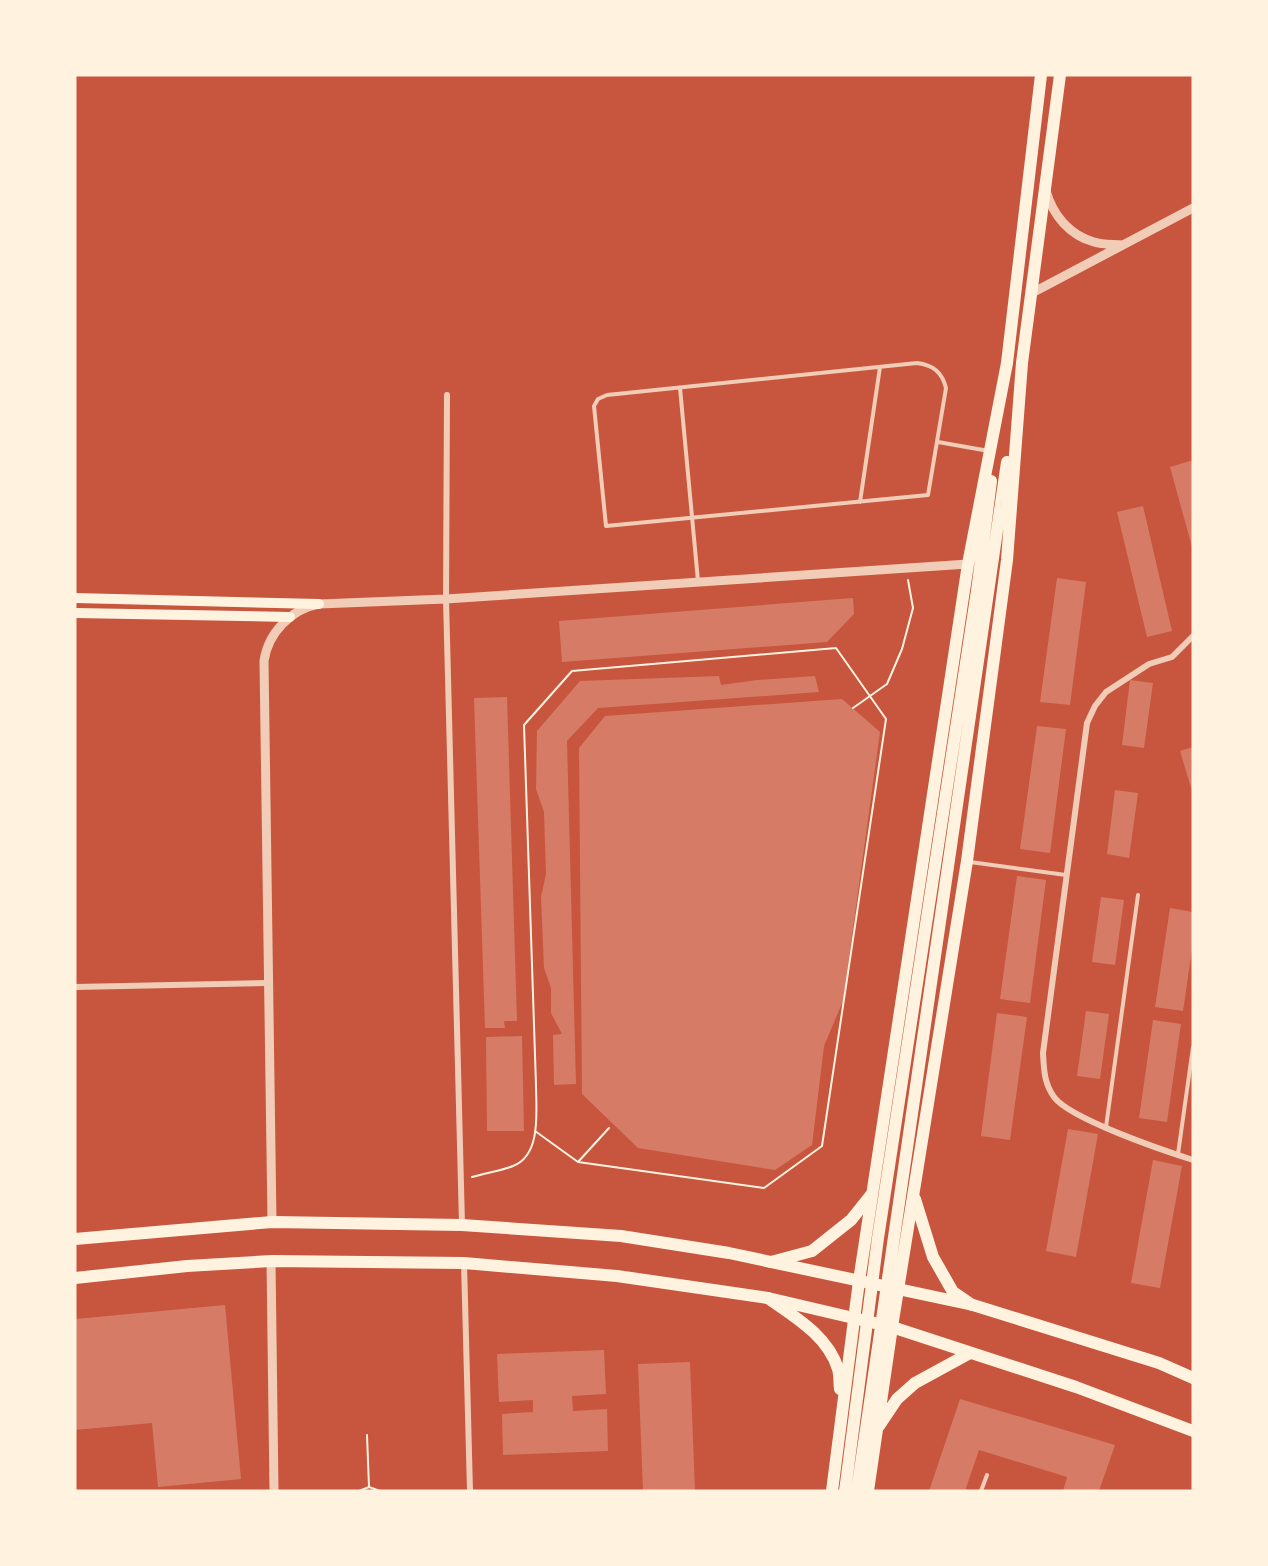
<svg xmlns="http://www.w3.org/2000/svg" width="1268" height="1566" font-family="'Space Grotesk',sans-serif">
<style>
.building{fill:#d67c66}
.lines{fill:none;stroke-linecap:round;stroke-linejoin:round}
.path{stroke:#fff3e0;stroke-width:2}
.service{stroke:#f1ccb7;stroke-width:4}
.minor{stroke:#f1ccb7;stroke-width:6}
.tertiary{stroke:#f1ccb7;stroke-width:9}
.secondary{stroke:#fff3e0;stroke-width:10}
.primary{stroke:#fff3e0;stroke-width:12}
.trunk{stroke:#fff3e0;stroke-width:12}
</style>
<rect width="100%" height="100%" fill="#c8553d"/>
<path class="building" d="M 1193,460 L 1193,547 L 1192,547 L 1170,467 Z
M 1143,506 L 1172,631 L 1147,637 L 1117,512 Z
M 1057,578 L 1086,582 L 1070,705 L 1040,702 Z
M 853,598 L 854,614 L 827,642 L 562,662 L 559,621 Z
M 719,676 L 721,685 L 757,680 L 815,676 L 819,692 L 598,708 L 567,741 L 576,1084 L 554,1085 L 553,1035 L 562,1034 L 551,1013 L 551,988 L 544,968 L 541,897 L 546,874 L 544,812 L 536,789 L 537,731 L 580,681 Z
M 1130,680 L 1153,683 L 1144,748 L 1122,745 Z
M 507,697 L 517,1021 L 504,1021 L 505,1028 L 485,1028 L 474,698 Z
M 842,699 L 880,732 L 843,1001 L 824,1046 L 812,1145 L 775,1170 L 638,1148 L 582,1094 L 579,748 L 605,716 Z
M 1037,726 L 1066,729 L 1050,853 L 1020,849 Z
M 1193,747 L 1193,791 L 1192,791 L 1180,751 Z
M 1115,790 L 1138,793 L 1129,858 L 1107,854 Z
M 1017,876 L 1046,880 L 1030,1003 L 1000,999 Z
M 1101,897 L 1124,900 L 1115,965 L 1092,962 Z
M 1170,908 L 1193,912 L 1193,943 L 1183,1011 L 1155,1007 Z
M 1086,1011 L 1109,1014 L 1100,1079 L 1077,1076 Z
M 997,1013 L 1027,1017 L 1010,1140 L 981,1136 Z
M 1153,1020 L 1181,1024 L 1167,1122 L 1139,1118 Z
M 522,1036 L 524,1131 L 487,1131 L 486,1037 Z
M 1068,1129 L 1098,1134 L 1076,1257 L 1046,1251 Z
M 1153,1160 L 1182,1166 L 1160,1288 L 1131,1283 Z
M 225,1305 L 241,1479 L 158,1487 L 152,1423 L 75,1430 L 75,1319 Z
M 604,1350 L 606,1394 L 572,1396 L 573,1411 L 607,1409 L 608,1451 L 503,1455 L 502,1414 L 533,1412 L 533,1400 L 499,1402 L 497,1354 Z
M 690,1362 L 695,1491 L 643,1491 L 638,1364 Z
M 960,1399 L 1115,1445 L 1099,1491 L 1063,1491 L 1067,1477 L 979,1450 L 965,1491 L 929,1491 Z"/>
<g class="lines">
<path class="path" d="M 853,708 L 887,684 L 902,649 L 913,608 L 908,580
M 578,1162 L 609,1128
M 472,1177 C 485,1173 500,1171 513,1166 C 542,1155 536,1110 536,1085 L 524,725 L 572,671 L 836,648 L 886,719 L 822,1146 L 764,1188 L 578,1162 L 535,1131
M 367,1435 L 369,1487
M 359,1491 L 369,1487 L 380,1491"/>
<path class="service" d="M 917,363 C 933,365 942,372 946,388 L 928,495 L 606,526 L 594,406 L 598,399 L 607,395 Z
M 680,388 L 698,581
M 938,442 L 989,451
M 860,502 L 880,367
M 970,862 L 1066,875
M 1106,1127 L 1138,895
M 1178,1154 L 1193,1047
M 981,1491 L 987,1475"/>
<path class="minor" d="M 447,395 L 446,599 L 462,1224
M 1193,636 L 1172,657 L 1149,664 L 1106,692 L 1095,706 L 1087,723 L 1043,1053 C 1044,1070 1044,1083 1054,1097 C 1070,1119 1165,1151 1193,1160
M 75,987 L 267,983
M 464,1263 L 470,1491"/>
<path class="tertiary" d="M 1046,191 C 1053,215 1069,235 1094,242 C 1103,245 1114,244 1123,245
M 1032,293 L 1193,208
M 272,1222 L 264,661 C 268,633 291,609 319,604 L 446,599 L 968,564
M 271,1261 L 274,1491"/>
<path class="secondary" d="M 75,598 L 319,604
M 75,613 L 290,617"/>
<path class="primary" d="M 915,1199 L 933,1257 L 953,1292 L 972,1305
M 771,1262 L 812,1251 L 851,1220 L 871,1195
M 768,1298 C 795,1317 828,1336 838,1369 C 840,1375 839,1383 840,1389
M 879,1426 L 897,1399 L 915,1383 L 970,1353
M 832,1491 L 859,1281 L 968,564 L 1007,363 L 1041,75
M 845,1491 L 878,1238 L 977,591 L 991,481
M 857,1491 L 1007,462
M 868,1491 L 892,1327 L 967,861 L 1007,560 L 1022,363 L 1060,75"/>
<path class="trunk" d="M 75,1239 L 272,1222 L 462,1225 L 621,1236 L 729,1253 L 973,1305 L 1159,1363 L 1193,1378
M 75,1278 L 187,1266 L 271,1261 L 464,1263 L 617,1276 L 768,1298 L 892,1327 L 1076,1387 L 1193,1431"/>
</g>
<rect width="1268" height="1566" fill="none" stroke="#fff3e0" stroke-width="153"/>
</svg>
